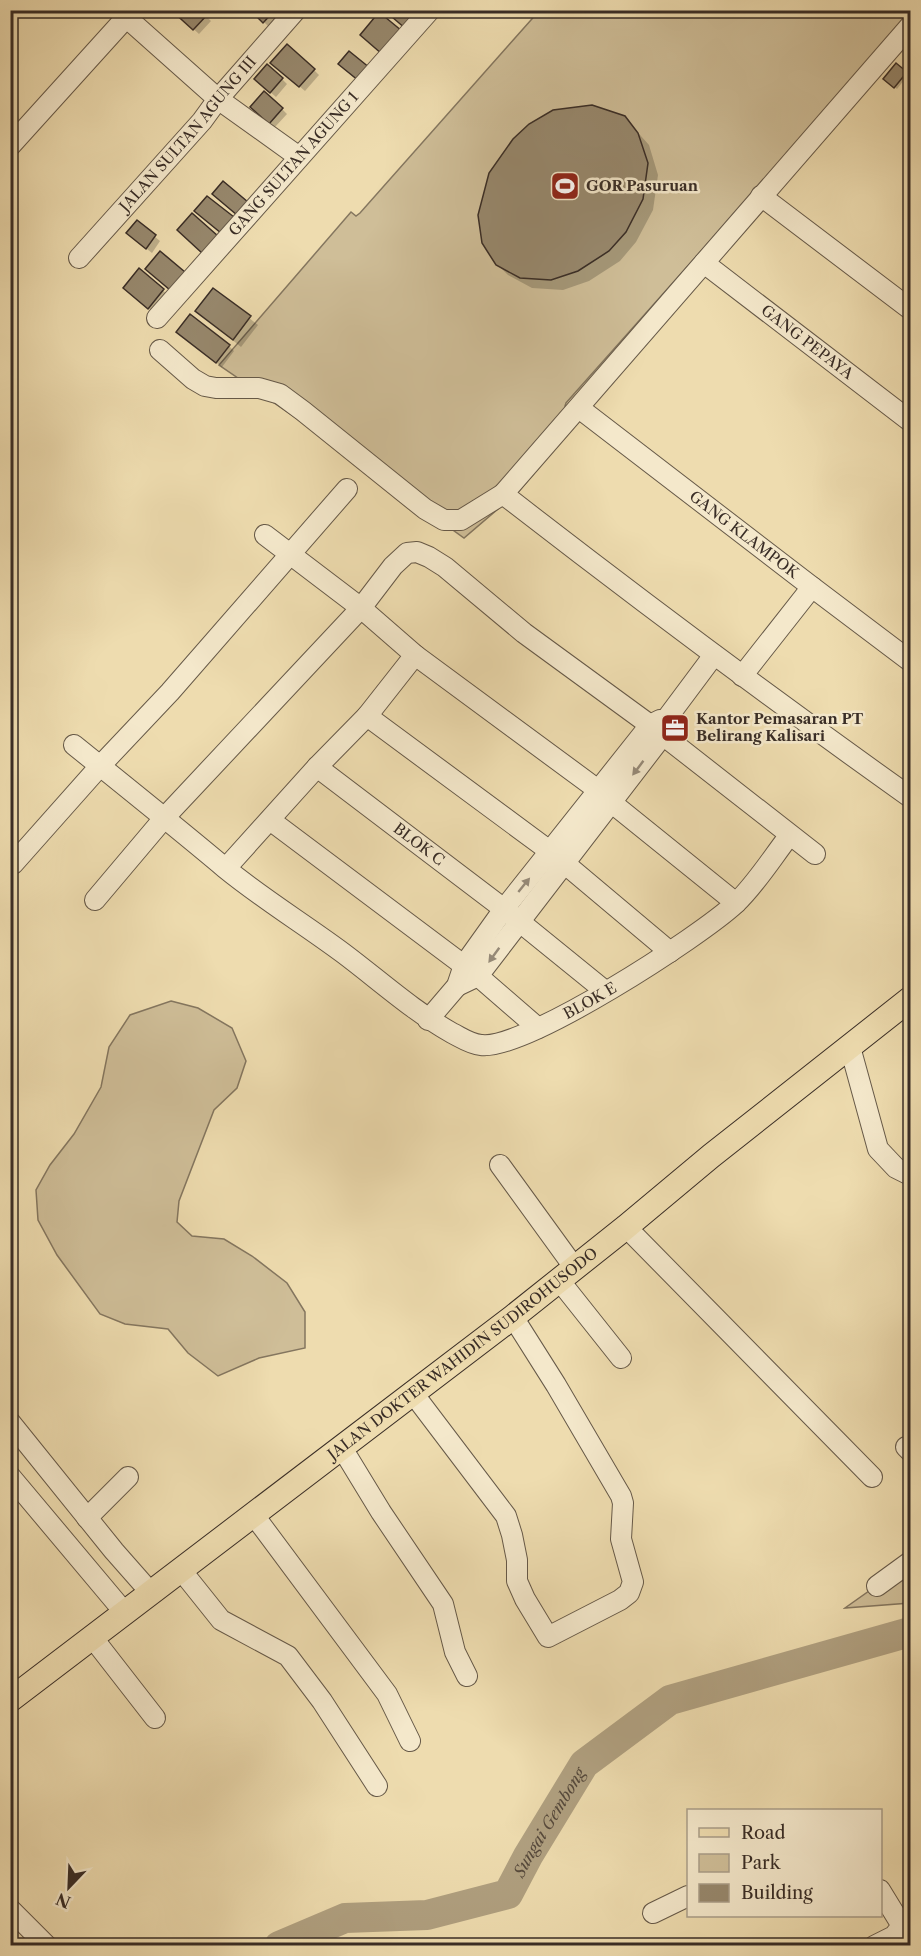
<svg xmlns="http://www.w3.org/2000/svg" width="921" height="1956" font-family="'Libre Caslon Text',serif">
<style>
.green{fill:#cfbe98;stroke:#84765f;stroke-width:1.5}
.shadow{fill:#0003}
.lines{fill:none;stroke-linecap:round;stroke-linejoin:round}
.river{stroke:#b0a080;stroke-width:30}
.building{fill:#97886d;stroke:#392d26;stroke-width:1.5}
.minor-casing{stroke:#665948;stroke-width:22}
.major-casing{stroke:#392d26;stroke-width:26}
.minor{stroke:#f4e8cb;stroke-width:20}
.major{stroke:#eedcaf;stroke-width:24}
.oneway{fill:#968a78}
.labels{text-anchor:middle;stroke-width:5;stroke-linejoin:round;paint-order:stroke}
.street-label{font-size:15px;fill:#392d26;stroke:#f4e8cb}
.poi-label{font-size:15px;font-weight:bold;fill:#392d26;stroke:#f4e8cb;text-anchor:start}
.water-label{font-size:16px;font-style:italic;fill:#574a3c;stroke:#f4e8cb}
</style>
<rect width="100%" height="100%" fill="#eedcaf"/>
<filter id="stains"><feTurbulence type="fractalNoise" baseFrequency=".00333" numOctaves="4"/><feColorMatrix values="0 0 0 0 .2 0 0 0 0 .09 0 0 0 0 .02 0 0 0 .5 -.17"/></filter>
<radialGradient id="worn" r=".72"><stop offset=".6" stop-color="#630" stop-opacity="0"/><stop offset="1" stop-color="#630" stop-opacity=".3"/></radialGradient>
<path class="green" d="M 539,11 L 910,11 L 910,16 L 566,403 L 565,406 L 579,420 L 519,491 L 464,538 L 328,440 L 219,365 L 351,212 L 356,216 L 360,213 Z
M 171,1001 L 198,1008 L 232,1028 L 246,1061 L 237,1088 L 214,1110 L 179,1201 L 177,1222 L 192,1236 L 224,1239 L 252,1256 L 287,1283 L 305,1312 L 305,1348 L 259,1358 L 218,1376 L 188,1353 L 168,1329 L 125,1324 L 100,1314 L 57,1255 L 38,1220 L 36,1190 L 50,1165 L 74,1134 L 101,1087 L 109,1047 L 130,1015 Z
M 910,1562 L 910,1603 L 845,1608 Z"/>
<path class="shadow" d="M 173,10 L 200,10 L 211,21 L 199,34 Z
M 211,10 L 223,10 L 217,17 Z
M 252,10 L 284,10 L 269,27 Z
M 387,10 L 398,10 L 409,30 Z
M 278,68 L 314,70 L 319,75 L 305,91 Z
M 906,73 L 908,75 L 897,89 L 887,81 Z
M 282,79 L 287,84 L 276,97 L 261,84 Z
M 282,109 L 287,114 L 275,127 L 257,112 Z
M 624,117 L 649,145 L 658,175 L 653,210 L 636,242 L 620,261 L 589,281 L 563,290 L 532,288 L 508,275 L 497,264 Z
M 137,222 L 160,241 L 152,253 L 133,238 Z
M 140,270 L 168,295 L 154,313 L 130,293 Z
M 214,290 L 258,325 L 241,347 L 197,311 Z
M 183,337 L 229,346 L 234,351 L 222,367 Z"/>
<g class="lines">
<path class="river" id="s1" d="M 279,1946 L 345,1918 L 427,1915 L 508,1894 L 528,1856 L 584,1764 L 670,1700 L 910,1632"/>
</g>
<path class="building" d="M 171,10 L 202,10 L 207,15 L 193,30 Z
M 250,10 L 275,10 L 263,23 Z
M 397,10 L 403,10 L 414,20 L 406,29 L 392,17 Z
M 379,12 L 402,31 L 382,54 L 360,35 Z
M 287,44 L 315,69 L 299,87 L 270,63 Z
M 349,51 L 370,68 L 359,81 L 338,64 Z
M 896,63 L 907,72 L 894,88 L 883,79 Z
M 267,64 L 283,78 L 270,93 L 254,79 Z
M 264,91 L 283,108 L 269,124 L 250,107 Z
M 592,105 L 625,116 L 638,133 L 648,163 L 643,199 L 626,232 L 609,251 L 578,271 L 551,280 L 520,278 L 496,265 L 482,243 L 478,215 L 489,173 L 513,139 L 529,124 L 553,110 Z
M 223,181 L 248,202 L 237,215 L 212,194 Z
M 207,196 L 234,217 L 221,233 L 194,211 Z
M 192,213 L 218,236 L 203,254 L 177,230 Z
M 137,220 L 156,235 L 146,249 L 126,233 Z
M 160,251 L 185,272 L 170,290 L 145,269 Z
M 139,268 L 164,289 L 148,309 L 123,288 Z
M 213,288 L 251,316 L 233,340 L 195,311 Z
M 190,314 L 230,345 L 216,363 L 176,332 Z"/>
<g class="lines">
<g class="minor-casing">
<g id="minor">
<path d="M 118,10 L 218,99 L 299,157"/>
<path d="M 10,146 L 133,10"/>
<path d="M 761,196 L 910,309"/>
<path id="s2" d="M 79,258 L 202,121 L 218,99 L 296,10"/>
<path id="s3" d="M 704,263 L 910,421"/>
<path id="s4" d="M 157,318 L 430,10"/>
<path d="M 160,350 L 193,379 L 205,386 L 216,388 L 259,388 L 280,394 L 303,411 L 425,509 L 444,520 L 461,520 L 503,494 L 910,26"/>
<path id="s5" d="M 579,408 L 812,587 L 910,661"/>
<path d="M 503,494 C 637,598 772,699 910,797"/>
<path d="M 265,535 L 361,608 L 415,655 L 598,790 L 612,803 L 736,903"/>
<path d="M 742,676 L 812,587"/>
<path d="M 367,716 L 551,852 L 670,952"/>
<path id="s6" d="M 74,745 C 125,786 175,826 225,868 C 263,899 304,924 343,953 C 379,980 413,1011 452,1033 C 462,1038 470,1044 481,1045 C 524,1051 701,936 736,903 C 756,884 772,858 789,836"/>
<path id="s7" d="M 317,767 L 504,909 L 605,991"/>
<path d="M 270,820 L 478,976 L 538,1028"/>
<path d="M 13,864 L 100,766 L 170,692 L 347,489"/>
<path d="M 226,868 L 317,767 L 367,716 L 415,655"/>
<path d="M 95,900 L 165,817 L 361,608 L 393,566 L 407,553 L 417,552 L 429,557 L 445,567 L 524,633 L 650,725 L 815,854"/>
<path d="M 457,986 L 478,976 L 663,735 L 667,718 L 714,655"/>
<path d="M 428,1020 L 457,986 L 464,965 L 504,909 L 650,725 L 660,720"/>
<path d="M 850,1047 L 878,1149 L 896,1168 L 910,1175"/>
<path d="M 500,1165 L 574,1267"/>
<path d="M 626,1227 L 872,1477"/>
<path d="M 559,1280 L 621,1358"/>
<path d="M 412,1392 L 506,1516 L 512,1535 L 517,1560 L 517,1581 L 525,1599 L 548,1637 L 620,1600 L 629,1593 L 633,1582 L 621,1539 L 623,1503 L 621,1496 L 556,1385 L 513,1317"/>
<path d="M 10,1422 L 114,1551 L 151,1593"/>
<path d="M 906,1447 L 910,1451"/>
<path d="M 342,1448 L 381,1512 L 443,1604 L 455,1652 L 467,1676"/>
<path d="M 10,1476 L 125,1613"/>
<path d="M 253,1514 L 387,1694 L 410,1741"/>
<path d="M 87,1518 L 128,1477"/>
<path d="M 181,1570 L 221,1620 L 288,1656 L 322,1701 L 377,1786"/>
<path d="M 877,1586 L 910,1562"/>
<path d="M 92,1637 L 155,1718"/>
<path d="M 10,1909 L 47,1946"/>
<path d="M 653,1913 L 688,1896"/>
<path d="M 874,1946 L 894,1936 L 901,1927 L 899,1921 L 880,1890"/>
</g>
</g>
<g class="major-casing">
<g id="major">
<path id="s8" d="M 10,1700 L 513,1317 L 626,1227 L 711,1156 L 910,999"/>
</g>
</g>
<use href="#minor" class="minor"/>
<use href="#major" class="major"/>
</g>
<defs><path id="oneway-solid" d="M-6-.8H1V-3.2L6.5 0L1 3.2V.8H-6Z" transform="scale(1.5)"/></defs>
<g class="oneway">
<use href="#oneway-solid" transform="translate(638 768) rotate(127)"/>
<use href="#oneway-solid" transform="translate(524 885) rotate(-51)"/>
<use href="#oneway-solid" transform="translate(494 955) rotate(126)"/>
</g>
<defs>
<g id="stadium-square" transform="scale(1.5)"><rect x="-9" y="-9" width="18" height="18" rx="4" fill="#8f2418" stroke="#f4e8cb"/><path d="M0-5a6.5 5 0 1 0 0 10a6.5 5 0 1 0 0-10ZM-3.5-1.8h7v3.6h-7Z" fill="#fff"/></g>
<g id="office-square" transform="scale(1.5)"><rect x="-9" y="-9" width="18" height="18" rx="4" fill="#8f2418" stroke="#f4e8cb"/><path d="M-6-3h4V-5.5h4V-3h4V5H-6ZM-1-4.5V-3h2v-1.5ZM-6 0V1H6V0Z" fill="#fff"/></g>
</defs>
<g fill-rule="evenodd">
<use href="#stadium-square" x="565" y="186"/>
<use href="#office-square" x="675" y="728"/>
</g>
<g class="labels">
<g class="street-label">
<text dy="5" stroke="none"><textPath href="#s2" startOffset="165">JALAN SULTAN AGUNG III</textPath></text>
<text dy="5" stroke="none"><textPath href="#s4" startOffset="206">GANG SULTAN AGUNG 1</textPath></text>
<text dy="5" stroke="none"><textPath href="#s3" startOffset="130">GANG PEPAYA</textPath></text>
<text dy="5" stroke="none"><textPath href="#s5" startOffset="208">GANG KLAMPOK</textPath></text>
<text dy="5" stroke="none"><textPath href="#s7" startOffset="128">BLOK C</textPath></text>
<text dy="5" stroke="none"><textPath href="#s6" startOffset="626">BLOK E</textPath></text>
<text dy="5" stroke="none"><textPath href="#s8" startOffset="570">JALAN DOKTER WAHIDIN SUDIROHUSODO</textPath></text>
</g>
<g class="poi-label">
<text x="586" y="191">GOR Pasuruan</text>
<text x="696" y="724">Kantor Pemasaran PT<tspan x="696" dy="17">Belirang Kalisari</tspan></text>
</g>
<g class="water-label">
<text dy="6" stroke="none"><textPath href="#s1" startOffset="320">Sungai Gembong</textPath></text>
</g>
</g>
<rect width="921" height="1956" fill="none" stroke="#eedcaf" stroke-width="36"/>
<rect x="12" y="12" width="897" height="1932" fill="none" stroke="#392d26" stroke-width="3"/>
<rect x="18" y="18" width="885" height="1920" fill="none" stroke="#392d26" stroke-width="1.5"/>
<rect x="687" y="1809" width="195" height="108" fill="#f4e8cb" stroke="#a99d89" stroke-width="1.5"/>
<rect x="699" y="1828" width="30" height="9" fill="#eedcaf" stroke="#a99d89" stroke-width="1.5"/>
<text x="741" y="1839" font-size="18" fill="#392d26">Road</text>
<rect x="699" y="1854" width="30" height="18" fill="#cfbe98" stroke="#a99d89" stroke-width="1.5"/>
<text x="741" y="1869" font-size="18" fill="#392d26">Park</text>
<rect x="699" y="1884" width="30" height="18" fill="#97886d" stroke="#a99d89" stroke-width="1.5"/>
<text x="741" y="1899" font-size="18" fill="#392d26">Building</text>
<g transform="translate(69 1887) rotate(203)" stroke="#f4e8cb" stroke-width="4.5" paint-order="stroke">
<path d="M0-4.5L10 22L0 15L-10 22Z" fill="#392d26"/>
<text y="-9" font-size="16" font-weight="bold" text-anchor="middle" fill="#392d26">N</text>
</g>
<rect width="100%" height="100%" filter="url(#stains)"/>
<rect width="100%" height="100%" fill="url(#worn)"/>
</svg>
